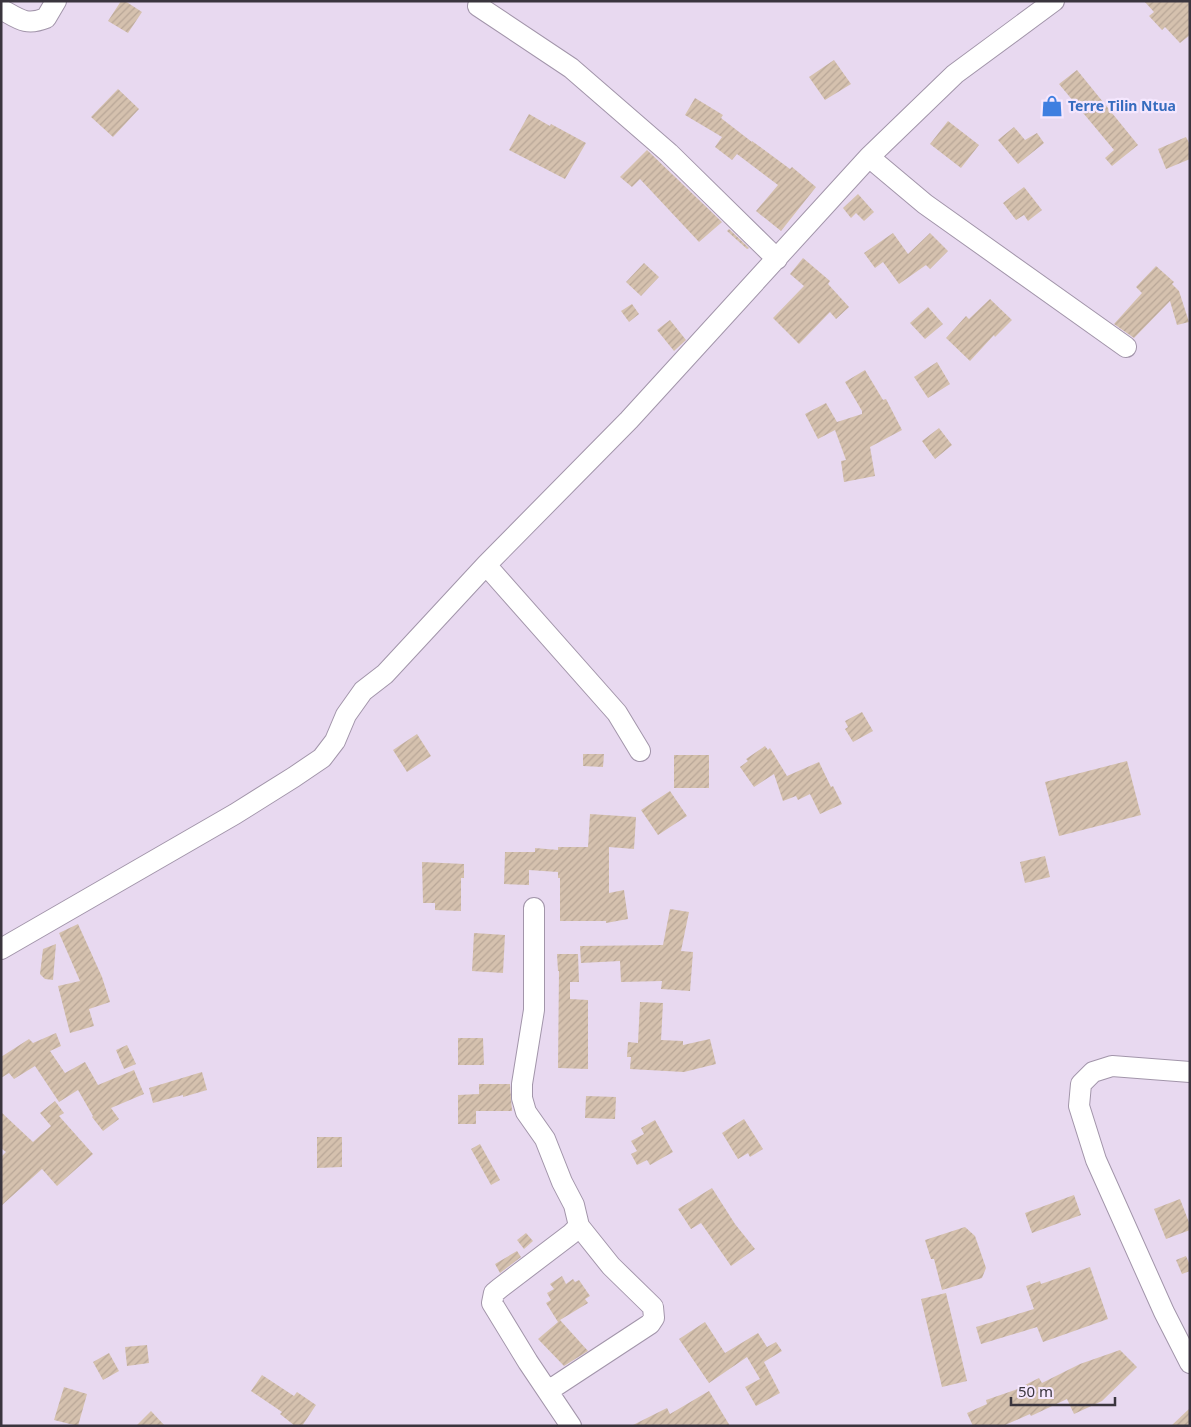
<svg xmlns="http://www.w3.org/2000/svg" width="1191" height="1427" font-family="'Noto Sans',sans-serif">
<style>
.building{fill:url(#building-hatch)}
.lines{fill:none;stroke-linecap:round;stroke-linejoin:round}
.minor-casing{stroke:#a295aa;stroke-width:22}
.minor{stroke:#fff;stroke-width:20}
.labels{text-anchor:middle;stroke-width:4.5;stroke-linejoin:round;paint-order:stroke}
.shop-label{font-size:14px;font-weight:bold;fill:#366cbe;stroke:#f5e7fe;text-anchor:start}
</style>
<defs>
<pattern id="building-hatch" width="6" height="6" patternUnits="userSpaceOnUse" patternTransform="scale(1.25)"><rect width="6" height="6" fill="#d5c1ae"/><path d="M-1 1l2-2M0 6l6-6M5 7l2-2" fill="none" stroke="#b8a697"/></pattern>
</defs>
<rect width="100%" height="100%" fill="#e8d9f0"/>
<path class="building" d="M 121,1 L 125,1 L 142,12 L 128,33 L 108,21 Z
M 1144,1 L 1190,1 L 1190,35 L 1180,43 L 1165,27 L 1162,30 L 1149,16 L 1154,12 Z
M 834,60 L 851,84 L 825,100 L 809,77 Z
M 1077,70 L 1138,145 L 1112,166 L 1105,158 L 1114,150 L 1059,84 Z
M 118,89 L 139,109 L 113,137 L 91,117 Z
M 695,98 L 723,115 L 721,118 L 752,142 L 752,141 L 790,169 L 792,167 L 816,187 L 781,231 L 756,211 L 778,185 L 737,154 L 732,160 L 715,147 L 722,137 L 685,115 Z
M 529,114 L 550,126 L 551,124 L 586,143 L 565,179 L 509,150 Z
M 948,121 L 979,145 L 961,168 L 930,144 Z
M 1014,127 L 1025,140 L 1037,133 L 1044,143 L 1018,164 L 998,140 Z
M 1186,137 L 1190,145 L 1190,159 L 1166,169 L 1158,149 Z
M 647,150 L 722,222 L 699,242 L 640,179 L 632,187 L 620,177 Z
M 1024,187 L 1042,210 L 1028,221 L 1024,215 L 1016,220 L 1003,203 Z
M 858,194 L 874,212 L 864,221 L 856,213 L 851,218 L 843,208 Z
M 729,229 L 749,248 L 747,249 L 727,231 Z
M 893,233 L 908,254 L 930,233 L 948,251 L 930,269 L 926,265 L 899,284 L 883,262 L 875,268 L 864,253 Z
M 803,258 L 830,281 L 828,284 L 849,307 L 836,319 L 830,312 L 799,344 L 773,318 L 804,286 L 790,274 Z
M 644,263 L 659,277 L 641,296 L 626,282 Z
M 1156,266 L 1174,282 L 1172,284 L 1179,291 L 1189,322 L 1177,325 L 1170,301 L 1134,338 L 1114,324 L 1142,293 L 1136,287 Z
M 990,299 L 1012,320 L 995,337 L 994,335 L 970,361 L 946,338 L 966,316 L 969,319 Z
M 632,304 L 639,314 L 629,322 L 621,311 Z
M 928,307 L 943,324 L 925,339 L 910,323 Z
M 670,320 L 686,340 L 674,351 L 657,330 Z
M 937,362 L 950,384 L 928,398 L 914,377 Z
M 865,370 L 883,400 L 886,399 L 902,430 L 870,447 L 875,476 L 844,482 L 841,461 L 846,460 L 835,430 L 818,439 L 805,414 L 826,403 L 837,422 L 862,414 L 862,411 L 845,382 Z
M 939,428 L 952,445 L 935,459 L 922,441 Z
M 862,712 L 873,731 L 853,742 L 845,729 L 848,727 L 845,721 Z
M 417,734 L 431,756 L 407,772 L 393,750 Z
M 765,746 L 768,750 L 770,748 L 787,776 L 819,762 L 831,787 L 833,786 L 842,804 L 820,814 L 810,794 L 798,800 L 796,796 L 783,801 L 774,774 L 754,787 L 740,767 L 748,761 L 746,759 Z
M 583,754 L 604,754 L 603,767 L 583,766 Z
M 674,755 L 709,755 L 709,788 L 674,788 Z
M 1127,761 L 1141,815 L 1059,836 L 1045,782 Z
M 670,791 L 687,816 L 658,835 L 641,810 Z
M 590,814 L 636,817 L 634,849 L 609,847 L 609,893 L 624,890 L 628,919 L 606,923 L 606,921 L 560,921 L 560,878 L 558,878 L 558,872 L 529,870 L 529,885 L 504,884 L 505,852 L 535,852 L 535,848 L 558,850 L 558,847 L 588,847 Z
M 1045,856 L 1050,877 L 1025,883 L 1020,862 Z
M 422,862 L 464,864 L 464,878 L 461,878 L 461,911 L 435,910 L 435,903 L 423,903 Z
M 670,909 L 689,912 L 681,951 L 693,952 L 690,991 L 661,989 L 662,981 L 621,982 L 620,961 L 581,963 L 580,946 L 663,945 Z
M 78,924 L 102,977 L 110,1002 L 89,1009 L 94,1026 L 70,1033 L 58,986 L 80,981 L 59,933 Z
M 474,933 L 505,935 L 503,973 L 472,971 Z
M 56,944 L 53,980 L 45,979 L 40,974 L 43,949 Z
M 557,954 L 578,954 L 579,982 L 570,982 L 570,999 L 588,1000 L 588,1069 L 558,1068 L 559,971 L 558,971 Z
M 640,1002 L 663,1003 L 661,1040 L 683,1041 L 683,1045 L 710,1039 L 716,1064 L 684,1072 L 630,1069 L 631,1057 L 627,1057 L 628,1042 L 638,1043 Z
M 56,1033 L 61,1046 L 50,1051 L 65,1073 L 85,1062 L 98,1085 L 134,1070 L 144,1094 L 111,1108 L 119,1119 L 103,1131 L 92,1117 L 93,1116 L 78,1090 L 59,1102 L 35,1066 L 14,1079 L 9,1073 L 1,1078 L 1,1057 L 29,1039 L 33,1043 Z
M 458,1038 L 483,1038 L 484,1065 L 458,1065 Z
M 127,1045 L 136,1064 L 124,1069 L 116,1050 Z
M 202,1072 L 207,1090 L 183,1097 L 183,1095 L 153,1103 L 149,1088 Z
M 479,1084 L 510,1084 L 512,1111 L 476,1111 L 476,1124 L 458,1124 L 458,1095 L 479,1094 Z
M 586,1096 L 616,1097 L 615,1119 L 585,1118 Z
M 55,1101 L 64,1113 L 59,1116 L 93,1154 L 57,1186 L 42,1169 L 1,1206 L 1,1157 L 6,1152 L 1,1148 L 1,1112 L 33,1142 L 51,1126 L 40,1113 Z
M 744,1119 L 763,1149 L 750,1157 L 748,1153 L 738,1159 L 722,1133 Z
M 655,1120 L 673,1152 L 650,1165 L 647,1160 L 637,1165 L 631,1154 L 637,1151 L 631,1141 L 644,1134 L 641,1128 Z
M 317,1137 L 342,1137 L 342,1167 L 317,1168 Z
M 480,1144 L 500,1180 L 491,1185 L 471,1149 Z
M 712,1188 L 735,1224 L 755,1249 L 731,1266 L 701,1223 L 691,1229 L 678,1209 Z
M 1074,1195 L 1081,1215 L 1032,1233 L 1025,1213 Z
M 1180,1199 L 1190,1225 L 1190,1230 L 1166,1239 L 1154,1209 Z
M 965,1227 L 975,1236 L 986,1268 L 982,1278 L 942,1290 L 934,1259 L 931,1259 L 925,1240 Z
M 526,1233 L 533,1241 L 524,1249 L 517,1240 Z
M 517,1251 L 521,1257 L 500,1273 L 495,1264 Z
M 1186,1256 L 1190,1265 L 1190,1271 L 1182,1274 L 1176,1260 Z
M 1090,1267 L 1108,1319 L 1043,1342 L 1037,1327 L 981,1344 L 976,1327 L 1034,1309 L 1026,1286 L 1040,1281 L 1041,1284 Z
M 562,1276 L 566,1284 L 573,1279 L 575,1282 L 579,1280 L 590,1296 L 585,1299 L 588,1303 L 560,1320 L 588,1351 L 564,1366 L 538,1339 L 558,1322 L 546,1303 L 551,1300 L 547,1293 L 554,1289 L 550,1284 Z
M 946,1293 L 967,1381 L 942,1387 L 921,1299 Z
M 705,1322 L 725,1353 L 758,1333 L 767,1347 L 776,1342 L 782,1351 L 764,1362 L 780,1393 L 756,1406 L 745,1387 L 760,1379 L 747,1357 L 709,1383 L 679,1339 Z
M 147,1345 L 149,1363 L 127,1366 L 125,1347 Z
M 1120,1350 L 1137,1367 L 1102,1401 L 1074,1414 L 1067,1399 L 1031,1416 L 1030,1414 L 1003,1426 L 973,1426 L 967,1413 L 987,1404 L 986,1400 L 1015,1390 L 1039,1378 L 1042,1383 L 1080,1364 Z
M 109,1353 L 119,1371 L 103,1380 L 93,1362 Z
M 262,1375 L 294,1396 L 297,1392 L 316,1405 L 302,1426 L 295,1426 L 280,1414 L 282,1412 L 251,1391 Z
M 64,1387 L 87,1394 L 78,1426 L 54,1420 Z
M 709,1391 L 730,1426 L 631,1426 L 667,1408 L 670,1414 Z
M 1190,1408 L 1190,1426 L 1171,1426 Z
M 151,1411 L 165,1426 L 136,1426 Z"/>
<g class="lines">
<g class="minor-casing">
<path id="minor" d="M 478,6 L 571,68 L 669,153 L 777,259
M 1,9 C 19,19 26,26 46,18 L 56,1
M 869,157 L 925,204 L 1126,347
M 486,565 L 617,713 L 640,751
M 534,908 L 534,1010 L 522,1084 L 522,1098 L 526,1112 L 545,1139 L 562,1182 L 574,1205 L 579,1226 L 571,1234 L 500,1288 L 494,1293 L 492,1303 L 528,1362 L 571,1426
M 1,949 L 235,814 L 294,777 L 322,758 L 335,741 L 346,715 L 363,691 L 385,674 L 486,565 L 629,420 L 869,157 L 955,74 L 1054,1
M 1190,1072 L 1112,1066 L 1093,1072 L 1081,1084 L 1079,1106 L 1096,1160 L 1164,1312 L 1190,1363
M 548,1391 L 650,1324 L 654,1318 L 653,1307 L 611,1266 L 579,1226"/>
</g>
<use href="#minor" class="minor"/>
</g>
<defs>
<g id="shop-bare" transform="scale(1.725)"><path d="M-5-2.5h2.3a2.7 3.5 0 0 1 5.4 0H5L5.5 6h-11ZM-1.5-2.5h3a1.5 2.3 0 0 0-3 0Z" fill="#3f7fe0" stroke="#f5e7fe" stroke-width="2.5" paint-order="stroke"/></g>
</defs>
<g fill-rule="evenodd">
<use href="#shop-bare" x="1052" y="106"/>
</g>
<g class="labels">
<g class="shop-label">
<text x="1068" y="111">Terre Tilin Ntua</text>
</g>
</g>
<rect width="1191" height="1427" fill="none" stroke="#3a353e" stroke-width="5"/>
<path d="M1011 1397v8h104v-8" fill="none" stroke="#3a353e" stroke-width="2.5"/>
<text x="1018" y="1397" font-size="15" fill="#3a353e" stroke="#f5e7fe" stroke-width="4" paint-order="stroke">50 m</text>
</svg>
